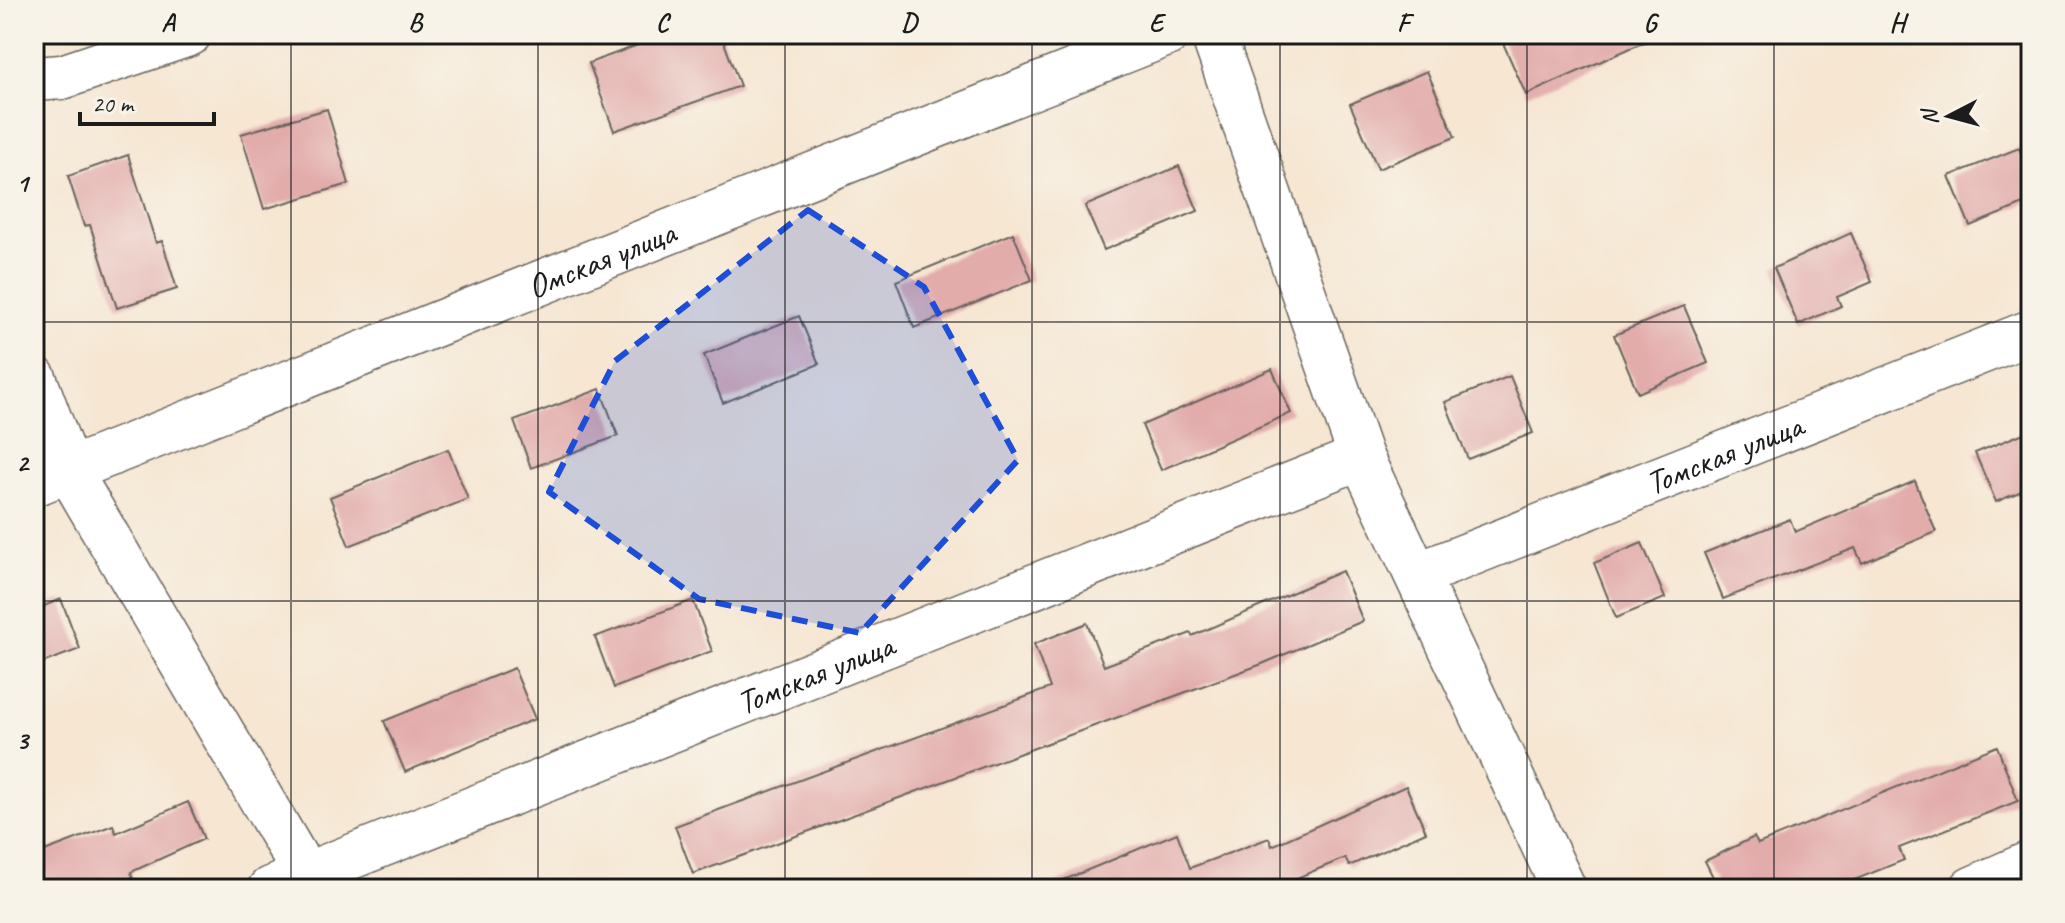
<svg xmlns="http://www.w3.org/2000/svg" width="2065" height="923" font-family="Caveat,sans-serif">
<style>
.building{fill:#e2acab}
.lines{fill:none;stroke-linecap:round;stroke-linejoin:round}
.minor-casing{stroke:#68635c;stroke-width:47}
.minor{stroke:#fff;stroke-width:44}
.marked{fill:#1d4ed8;fill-opacity:0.2;stroke:#1d4ed8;stroke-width:6;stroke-dasharray:16 10;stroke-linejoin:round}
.grid{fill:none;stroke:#1c1c1c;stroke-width:2;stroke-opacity:0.55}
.labels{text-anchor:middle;stroke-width:8;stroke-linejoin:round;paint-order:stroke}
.street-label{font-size:34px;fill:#1c1c1c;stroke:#f7f3e8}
.neatline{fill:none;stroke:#1c1c1c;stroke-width:3}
.grid-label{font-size:26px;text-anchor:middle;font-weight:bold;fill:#1c1c1c}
</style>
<rect width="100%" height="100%" fill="#f7f3e8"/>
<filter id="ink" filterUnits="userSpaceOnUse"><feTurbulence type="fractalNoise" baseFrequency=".0125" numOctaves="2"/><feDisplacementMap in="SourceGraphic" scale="16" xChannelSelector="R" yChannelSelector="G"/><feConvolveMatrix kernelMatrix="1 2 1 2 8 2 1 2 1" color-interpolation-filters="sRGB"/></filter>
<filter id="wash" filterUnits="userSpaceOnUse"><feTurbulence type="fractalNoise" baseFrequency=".006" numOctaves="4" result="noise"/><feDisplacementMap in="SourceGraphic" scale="32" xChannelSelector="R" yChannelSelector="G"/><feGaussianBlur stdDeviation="1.8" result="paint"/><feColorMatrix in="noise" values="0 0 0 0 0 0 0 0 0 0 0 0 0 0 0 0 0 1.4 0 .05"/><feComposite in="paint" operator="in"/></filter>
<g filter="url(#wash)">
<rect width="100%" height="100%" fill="#f6e6d2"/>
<g id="blocks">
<path class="building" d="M 668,34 L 721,34 L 740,86 L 614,131 L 589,63 Z
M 1524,34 L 1662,34 L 1526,95 L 1503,43 Z
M 1427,71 L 1455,137 L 1378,169 L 1350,104 Z
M 327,109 L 349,184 L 264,209 L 241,134 Z
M 2019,148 L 2031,178 L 2031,201 L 1970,226 L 1949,176 Z
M 128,155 L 156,243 L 162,241 L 177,289 L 117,308 L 90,225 L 84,226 L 68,176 Z
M 1179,166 L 1198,211 L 1104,250 L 1085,206 Z
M 1013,233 L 1032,280 L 914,328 L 896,281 Z
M 1851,233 L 1872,282 L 1837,297 L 1841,306 L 1798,325 L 1774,268 Z
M 1684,306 L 1708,363 L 1638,393 L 1614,335 Z
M 799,316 L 819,364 L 723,403 L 704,355 Z
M 1272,369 L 1291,413 L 1161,470 L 1142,425 Z
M 1510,376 L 1533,433 L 1468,459 L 1445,402 Z
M 600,389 L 618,436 L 531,468 L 514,421 Z
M 2031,430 L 2031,487 L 1996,502 L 1975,453 Z
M 448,449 L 468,499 L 349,546 L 330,497 Z
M 1915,481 L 1936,532 L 1862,563 L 1855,548 L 1723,599 L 1704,553 L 1790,519 L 1795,532 Z
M 1642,543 L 1665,598 L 1616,618 L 1594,563 Z
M 1342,571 L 1363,621 L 1262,664 L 693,874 L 675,826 L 1050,688 L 1034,644 L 1087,623 L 1104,666 L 1191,633 L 1192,636 Z
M 61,599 L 80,649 L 34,666 L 34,610 Z
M 693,600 L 712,651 L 614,688 L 595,637 Z
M 514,668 L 535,719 L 405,772 L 384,721 Z
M 1997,746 L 2018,801 L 1899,848 L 1904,860 L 1832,889 L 1719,889 L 1705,861 L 1754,837 L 1758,844 Z
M 1406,786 L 1426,832 L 1349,866 L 1345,858 L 1270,889 L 1042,889 L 1177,833 L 1190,868 L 1269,838 L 1272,846 Z
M 188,802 L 204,839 L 131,872 L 133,880 L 109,889 L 34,889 L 34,855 L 113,825 L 116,833 Z"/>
</g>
</g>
<g filter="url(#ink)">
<use href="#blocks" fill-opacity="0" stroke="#68635c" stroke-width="2"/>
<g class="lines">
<g class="minor-casing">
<g id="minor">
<path d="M 1213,34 L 1361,457 L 1564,889"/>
<path d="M 34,79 L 62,77 L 189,34"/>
<path d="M 34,378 L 69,471 L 314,889"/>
<path id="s1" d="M 34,484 L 1167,34"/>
<path id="s2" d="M 1417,575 L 2031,332"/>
<path id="s3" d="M 270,889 L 1361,457"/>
<path d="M 1972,889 L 2031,863"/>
</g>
</g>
<use href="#minor" class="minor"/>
</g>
</g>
<path class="marked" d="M 808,210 L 924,287 L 1018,460 L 860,633 L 699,599 L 549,492 L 615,361 Z"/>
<path class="grid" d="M 291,34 L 291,889M 538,34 L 538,889M 785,34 L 785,889M 1032,34 L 1032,889M 1280,34 L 1280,889M 1527,34 L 1527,889M 1774,34 L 1774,889M 34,322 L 2031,322M 34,601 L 2031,601"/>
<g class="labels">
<g class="street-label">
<text dy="12" stroke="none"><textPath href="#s1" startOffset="610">Омская улица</textPath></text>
<text dy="12" stroke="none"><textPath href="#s2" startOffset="330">Томская улица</textPath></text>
<text dy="12" stroke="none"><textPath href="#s3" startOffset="586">Томская улица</textPath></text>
</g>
</g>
<rect width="2065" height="923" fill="none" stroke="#f7f3e8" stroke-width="88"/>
<g transform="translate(1949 116) rotate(264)" stroke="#f7f3e8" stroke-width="6" paint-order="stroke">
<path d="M0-6L14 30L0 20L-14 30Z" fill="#1c1c1c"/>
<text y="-12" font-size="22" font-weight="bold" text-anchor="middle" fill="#1c1c1c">N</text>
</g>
<path d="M80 112v12h134v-12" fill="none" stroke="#1c1c1c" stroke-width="4"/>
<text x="92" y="112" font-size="24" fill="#1c1c1c" stroke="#f7f3e8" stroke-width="6" paint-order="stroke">20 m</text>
<rect x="44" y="44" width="1977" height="835" class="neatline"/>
<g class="grid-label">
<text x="168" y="31">A</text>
<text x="415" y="31">B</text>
<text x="662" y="31">C</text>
<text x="909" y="31">D</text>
<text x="1156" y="31">E</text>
<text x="1403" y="31">F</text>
<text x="1650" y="31">G</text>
<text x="1897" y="31">H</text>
<text x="22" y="192">1</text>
<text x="22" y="471">2</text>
<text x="22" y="749">3</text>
</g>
</svg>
